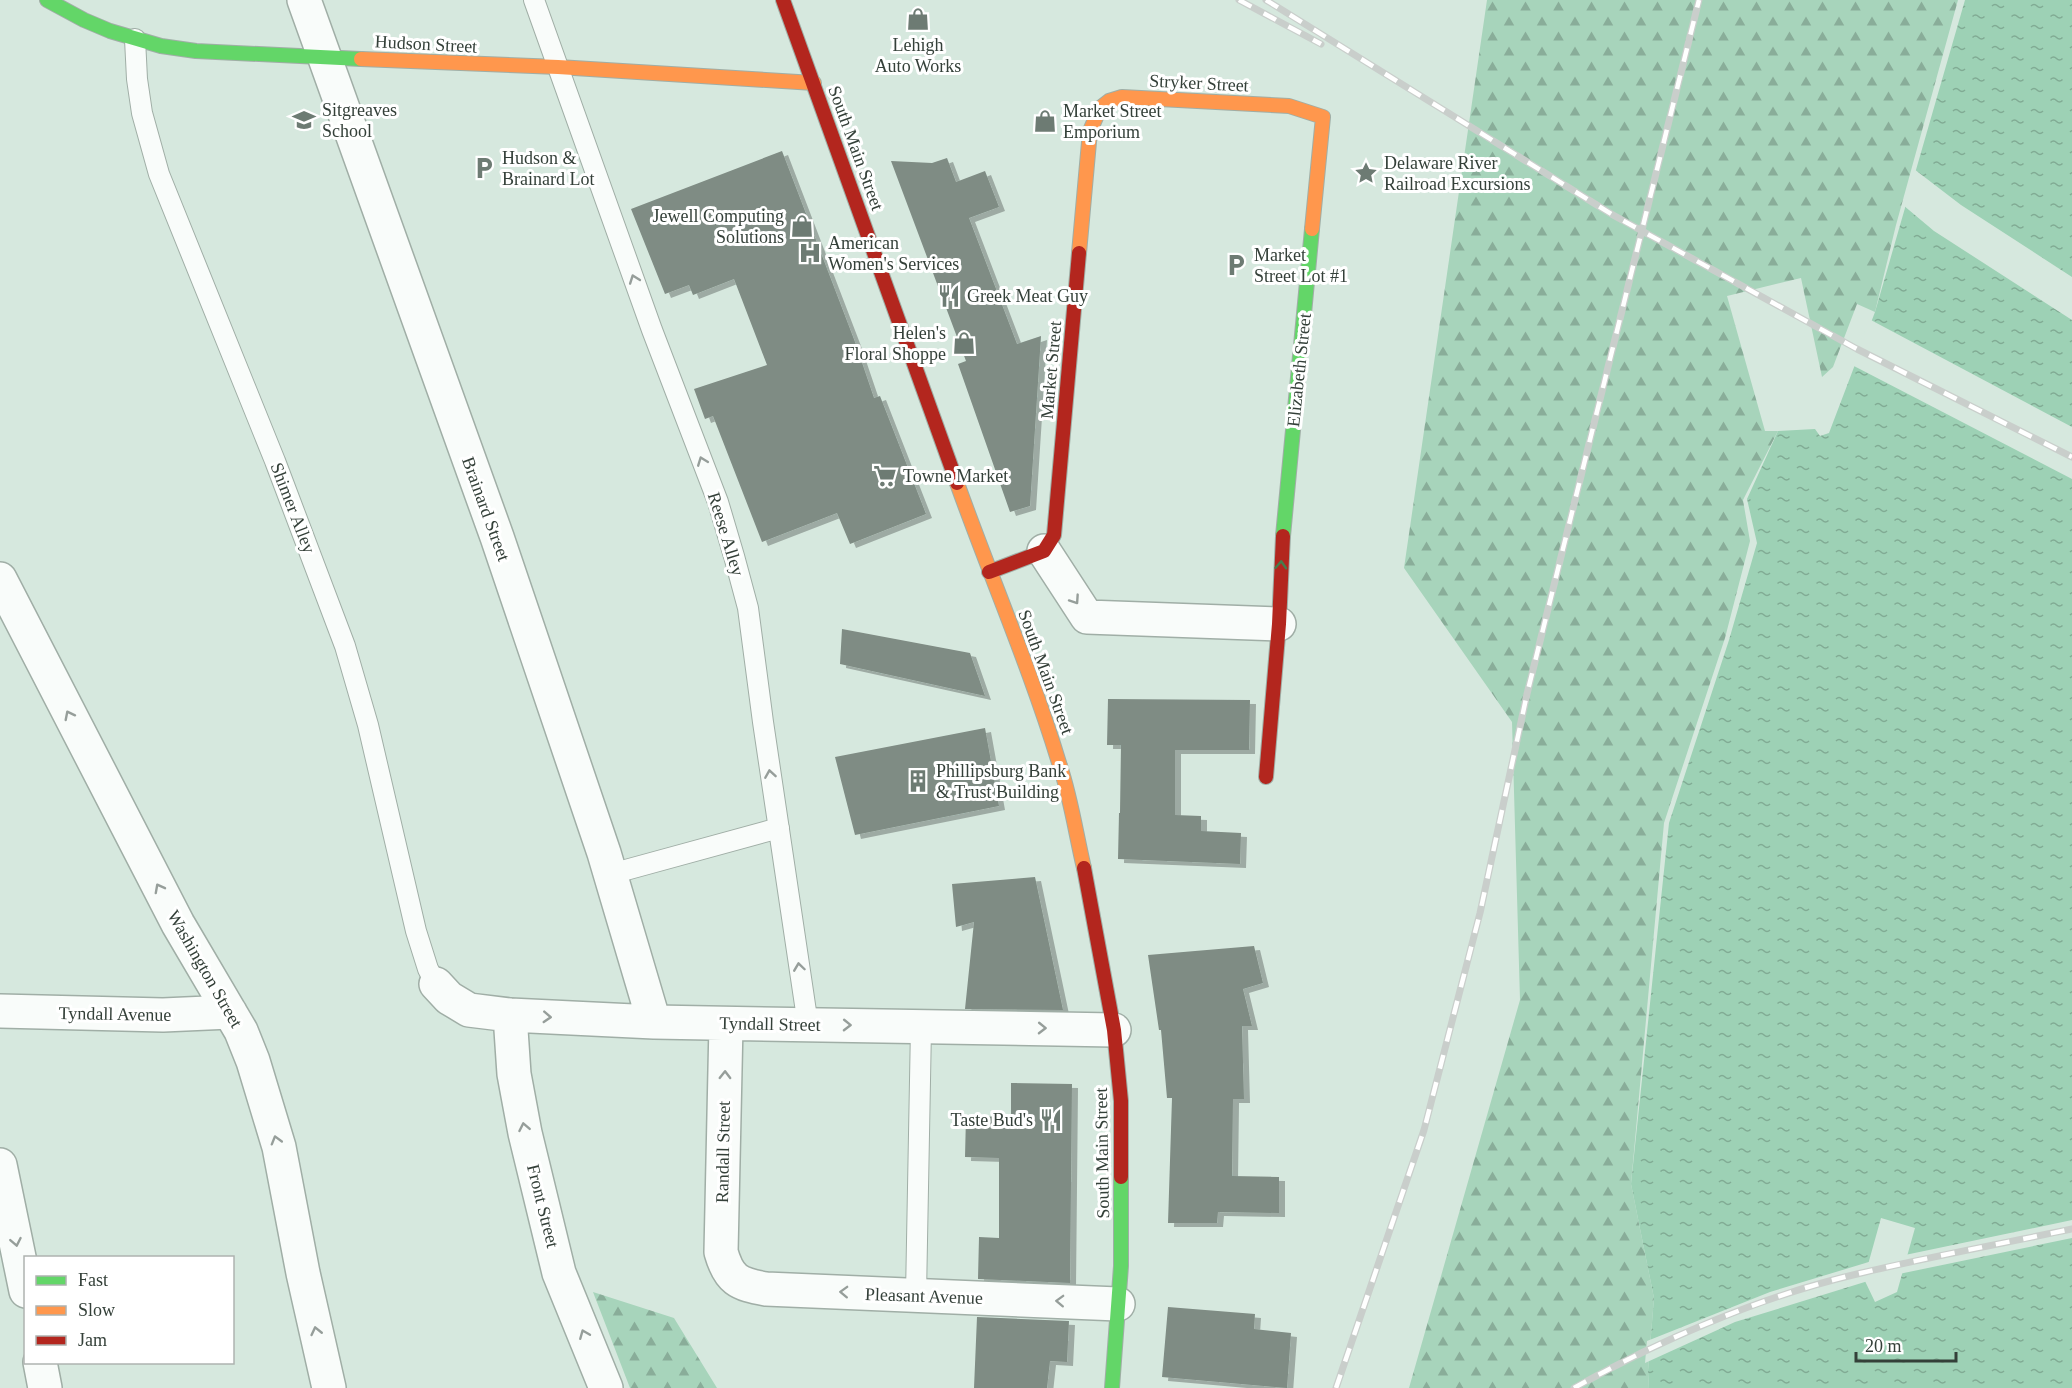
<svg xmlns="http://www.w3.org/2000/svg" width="2072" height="1388" font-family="Georgia,serif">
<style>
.forest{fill:url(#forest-firs)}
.water{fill:url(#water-ripples);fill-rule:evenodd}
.pier{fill:#d6e8de}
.building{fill:#7f8c84;filter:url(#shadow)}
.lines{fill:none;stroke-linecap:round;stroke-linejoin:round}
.lane-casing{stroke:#a0aea6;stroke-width:22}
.street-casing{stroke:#a0aea6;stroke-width:36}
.fast-casing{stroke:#a0aea6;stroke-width:16}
.slow-casing{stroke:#a0aea6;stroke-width:16}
.jam-casing{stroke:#a0aea6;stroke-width:16}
.lane{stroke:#f9fcfa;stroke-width:20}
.street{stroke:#f9fcfa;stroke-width:33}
.fast{stroke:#63d668;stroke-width:14}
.slow{stroke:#ff974d;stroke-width:14}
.jam{stroke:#b3261e;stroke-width:14}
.rail-casing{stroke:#c9cecb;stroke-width:7}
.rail{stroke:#fff;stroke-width:4.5;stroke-dasharray:14;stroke-linecap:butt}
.oneway{stroke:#969e9a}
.oneway2{stroke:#477c4c}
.labels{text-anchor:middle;stroke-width:6;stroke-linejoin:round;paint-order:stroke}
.street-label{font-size:18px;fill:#344039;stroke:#fff}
.poi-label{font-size:18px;fill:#344039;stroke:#fff;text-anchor:start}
</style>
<defs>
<pattern id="forest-firs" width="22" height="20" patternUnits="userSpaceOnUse" patternTransform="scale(1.5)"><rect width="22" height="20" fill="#a7d4bb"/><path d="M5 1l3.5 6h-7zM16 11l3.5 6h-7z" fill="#89ad99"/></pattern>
<pattern id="water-ripples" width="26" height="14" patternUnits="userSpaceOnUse" patternTransform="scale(1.5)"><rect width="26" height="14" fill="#9dd1b5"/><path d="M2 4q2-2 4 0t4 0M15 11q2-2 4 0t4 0" fill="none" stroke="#81ab94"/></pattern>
<filter id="shadow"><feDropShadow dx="6" dy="4" stdDeviation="0" flood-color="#0004"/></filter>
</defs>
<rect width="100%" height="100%" fill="#d6e8de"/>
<path class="forest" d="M 1487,0 L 1958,0 L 1896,225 L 1875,312 L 1857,304 L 1833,367 L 1822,377 L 1801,278 L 1727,296 L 1765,431 L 1778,431 L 1743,500 L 1750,541 L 1725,638 L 1664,823 L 1631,1184 L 1654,1298 L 1648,1371 L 1649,1388 L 1409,1388 L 1520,1000 L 1512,722 L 1404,568 Z
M 593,1292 L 674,1318 L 717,1388 L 630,1388 Z"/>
<path class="water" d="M 1965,0 L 2072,0 L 2072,1388 L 1649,1388 L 1648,1371 L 1654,1298 L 1631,1184 L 1669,823 L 1729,640 L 1757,543 L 1747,499 L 1778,431 L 1815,429 L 1820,436 L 1829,433 L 1875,312 ZM 1881,1218 L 1915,1228 L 1897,1292 L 1875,1302 L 1864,1279 Z"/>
<path class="pier" d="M 1914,169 L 1961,205 L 2072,277 L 2072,320 L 1934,231 L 1903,205 Z
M 1869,319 L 2072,427 L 2072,479 L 1852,365 Z
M 2072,1220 L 2072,1238 L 1899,1274 L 1905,1255 Z
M 1872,1261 L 1868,1281 L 1735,1322 L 1645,1363 L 1647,1341 L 1770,1292 Z"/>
<path class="building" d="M 782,151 L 855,342 L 874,398 L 880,396 L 926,514 L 850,544 L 837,513 L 762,542 L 713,416 L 705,419 L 694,389 L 767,365 L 734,279 L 693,295 L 689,285 L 665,294 L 631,209 Z
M 947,158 L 956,182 L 985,171 L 999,207 L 969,218 L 1017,344 L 1041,336 L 1030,506 L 1010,512 L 958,364 L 966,361 L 891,161 L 932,163 Z
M 842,629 L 970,653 L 985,696 L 840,664 Z
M 1108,699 L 1250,700 L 1249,750 L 1175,750 L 1175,815 L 1201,816 L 1201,831 L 1241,833 L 1240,864 L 1118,859 L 1119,813 L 1120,813 L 1121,745 L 1107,745 Z
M 985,728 L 999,806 L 855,835 L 835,757 Z
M 1035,877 L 1063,1010 L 965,1009 L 974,922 L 956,927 L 952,884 Z
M 1254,946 L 1263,983 L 1243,989 L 1252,1026 L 1242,1026 L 1244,1099 L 1233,1099 L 1232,1176 L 1279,1177 L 1279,1213 L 1218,1212 L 1217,1223 L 1168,1223 L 1172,1098 L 1167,1098 L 1161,1030 L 1159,1030 L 1148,955 Z
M 1011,1083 L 1072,1084 L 1070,1283 L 978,1279 L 979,1237 L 999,1238 L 999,1158 L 965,1157 L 966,1116 L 1011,1117 Z
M 1168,1307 L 1255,1314 L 1254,1329 L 1291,1333 L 1287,1388 L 1162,1377 Z
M 977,1317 L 1069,1321 L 1067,1362 L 1050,1361 L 1047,1388 L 974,1388 Z"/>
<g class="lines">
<g class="lane-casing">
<path id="lane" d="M 534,0 L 652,330 L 718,502 L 734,556 L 748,608 L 763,722 L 808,1025
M 135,39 L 137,79 L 142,113 L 159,174 L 275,461 L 345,646 L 368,725 L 416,931 L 428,969 L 436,984
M 611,874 L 779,828
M 916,1295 L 921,1027"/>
</g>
<g class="street-casing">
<path id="street" d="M 304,0 L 497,537 L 604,853 L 654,1022
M 1044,551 L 1087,617 L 1279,624
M 0,579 L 178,924 L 241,1031 L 253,1061 L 279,1147 L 303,1273 L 329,1388
M 436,984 L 449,998 L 469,1010 L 510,1015 L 654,1022 L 1114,1030
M 0,1011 L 163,1015 L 230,1012
M 510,1015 L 514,1074 L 525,1133 L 559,1273 L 606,1388
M 726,1024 L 721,1252 C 729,1280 738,1284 766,1289 L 1118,1304
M 0,1165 L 26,1291
M 40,1362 L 45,1388"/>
</g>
<g class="fast-casing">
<path id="fast" d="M 47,0 L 84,20 L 110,31 L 161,46 L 196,51 L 361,59
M 1283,536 L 1312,229
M 1112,1388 L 1121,1266 L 1121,1177"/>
</g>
<g class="slow-casing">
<path id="slow" d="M 361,59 L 558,67 L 814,83
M 1079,253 L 1090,131 L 1100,108 L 1109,101 L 1122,97 L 1289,106 L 1323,117 L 1312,229
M 957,483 C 991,578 1031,670 1060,766 C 1071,799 1076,834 1084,868"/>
</g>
<g class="jam-casing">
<path id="jam" d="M 783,0 L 957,483
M 989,572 L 1044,551 L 1054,535 L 1079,253
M 1266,777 L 1279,624 L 1283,536
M 1084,868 L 1114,1030 L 1121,1101 L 1121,1177"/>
</g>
<use href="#lane" class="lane"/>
<use href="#street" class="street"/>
<use href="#fast" class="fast"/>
<use href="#slow" class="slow"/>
<use href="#jam" class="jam"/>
<g class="rail-casing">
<path id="rail" d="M 1239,0 L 1321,44
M 1266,0 L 1613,215 L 1857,349 L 2072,457
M 1336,1388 L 1424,1130 L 1480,913 L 1527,694 L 1699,0
M 1574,1388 C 1660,1340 1762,1296 1857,1274 C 1928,1257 2000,1244 2072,1229"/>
</g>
<use href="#rail" class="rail"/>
</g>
<defs><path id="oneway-chevron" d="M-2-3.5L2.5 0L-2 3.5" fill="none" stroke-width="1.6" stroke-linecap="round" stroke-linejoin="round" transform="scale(1.5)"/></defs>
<g class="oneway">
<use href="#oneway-chevron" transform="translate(634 279) rotate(-110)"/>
<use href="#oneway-chevron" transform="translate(702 461) rotate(-111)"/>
<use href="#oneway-chevron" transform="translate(1075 600) rotate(56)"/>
<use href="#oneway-chevron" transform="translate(69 715) rotate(-117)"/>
<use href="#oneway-chevron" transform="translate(770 774) rotate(-99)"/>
<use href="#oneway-chevron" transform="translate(159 888) rotate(-118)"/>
<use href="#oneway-chevron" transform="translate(799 967) rotate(-98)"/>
<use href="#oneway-chevron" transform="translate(547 1017) rotate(3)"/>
<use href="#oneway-chevron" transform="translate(847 1025) rotate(1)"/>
<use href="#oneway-chevron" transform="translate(1042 1028) rotate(1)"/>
<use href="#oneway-chevron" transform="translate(725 1075) rotate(-89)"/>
<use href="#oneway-chevron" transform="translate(524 1127) rotate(-101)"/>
<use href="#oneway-chevron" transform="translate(276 1140) rotate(-106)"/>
<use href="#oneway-chevron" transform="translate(16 1242) rotate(79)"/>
<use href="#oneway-chevron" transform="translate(844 1292) rotate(-178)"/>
<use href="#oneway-chevron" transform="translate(1060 1301) rotate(-178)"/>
<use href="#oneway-chevron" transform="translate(316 1331) rotate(-103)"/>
<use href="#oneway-chevron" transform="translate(584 1334) rotate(-112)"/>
</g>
<use class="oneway2" href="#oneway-chevron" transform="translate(1281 565) rotate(-87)"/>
<defs>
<g id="shop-bare" transform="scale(1.8)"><path d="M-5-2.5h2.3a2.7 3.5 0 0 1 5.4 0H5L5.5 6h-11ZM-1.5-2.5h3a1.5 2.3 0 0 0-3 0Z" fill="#6d7b73" stroke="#fff" stroke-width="2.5" paint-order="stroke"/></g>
<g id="school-bare" transform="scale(1.8)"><path d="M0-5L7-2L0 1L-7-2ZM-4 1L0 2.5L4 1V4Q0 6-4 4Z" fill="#6d7b73" stroke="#fff" stroke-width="2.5" paint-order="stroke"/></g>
<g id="parking-bare" transform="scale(1.8)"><path d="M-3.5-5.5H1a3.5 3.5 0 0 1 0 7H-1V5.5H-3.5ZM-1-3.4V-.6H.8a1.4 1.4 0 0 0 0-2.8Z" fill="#6d7b73" stroke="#fff" stroke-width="2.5" paint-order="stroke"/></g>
<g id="sight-bare" transform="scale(1.8)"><path d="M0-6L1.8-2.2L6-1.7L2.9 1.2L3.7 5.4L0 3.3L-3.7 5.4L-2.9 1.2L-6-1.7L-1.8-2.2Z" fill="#6d7b73" stroke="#fff" stroke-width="2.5" paint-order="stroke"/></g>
<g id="hospital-bare" transform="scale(1.8)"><path d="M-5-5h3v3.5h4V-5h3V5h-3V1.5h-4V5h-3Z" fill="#6d7b73" stroke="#fff" stroke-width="2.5" paint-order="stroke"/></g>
<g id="restaurant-bare" transform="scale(1.8)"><path d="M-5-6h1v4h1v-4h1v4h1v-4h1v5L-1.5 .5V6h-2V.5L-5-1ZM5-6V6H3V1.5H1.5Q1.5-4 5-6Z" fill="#6d7b73" stroke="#fff" stroke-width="2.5" paint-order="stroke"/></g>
<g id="supermarket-bare" transform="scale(1.8)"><path d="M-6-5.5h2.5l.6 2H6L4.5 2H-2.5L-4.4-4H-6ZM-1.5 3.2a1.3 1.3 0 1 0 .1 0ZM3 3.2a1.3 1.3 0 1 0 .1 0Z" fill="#6d7b73" stroke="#fff" stroke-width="2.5" paint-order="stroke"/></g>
<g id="building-bare" transform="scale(1.8)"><path d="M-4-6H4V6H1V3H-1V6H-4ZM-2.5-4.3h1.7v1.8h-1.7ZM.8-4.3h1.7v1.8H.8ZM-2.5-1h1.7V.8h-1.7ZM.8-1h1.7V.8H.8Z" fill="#6d7b73" stroke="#fff" stroke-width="2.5" paint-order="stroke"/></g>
</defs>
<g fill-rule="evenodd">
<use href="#shop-bare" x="918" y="19"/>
<use href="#school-bare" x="304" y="120"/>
<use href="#shop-bare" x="1045" y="121"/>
<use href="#parking-bare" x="484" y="168"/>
<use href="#sight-bare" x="1366" y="173"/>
<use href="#shop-bare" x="802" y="226"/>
<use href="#hospital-bare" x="810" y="253"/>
<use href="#parking-bare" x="1236" y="265"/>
<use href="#restaurant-bare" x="949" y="296"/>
<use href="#shop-bare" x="964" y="343"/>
<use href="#supermarket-bare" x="885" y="476"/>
<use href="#building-bare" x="918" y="781"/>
<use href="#restaurant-bare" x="1051" y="1120"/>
</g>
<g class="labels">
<g class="street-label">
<text transform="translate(426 44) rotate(3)" y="6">Hudson Street</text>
<text transform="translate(1199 83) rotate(3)" y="6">Stryker Street</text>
<text transform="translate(856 148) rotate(70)" y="6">South Main Street</text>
<text transform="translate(1051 370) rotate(-85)" y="6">Market Street</text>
<text transform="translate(1299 370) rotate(-84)" y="6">Elizabeth Street</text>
<text transform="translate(293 508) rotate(69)" y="6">Shimer Alley</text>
<text transform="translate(486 509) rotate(70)" y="6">Brainard Street</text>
<text transform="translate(726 534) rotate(73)" y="6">Reese Alley</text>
<text transform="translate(1046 672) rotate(70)" y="6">South Main Street</text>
<text transform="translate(205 969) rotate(60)" y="6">Washington Street</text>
<text transform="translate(115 1014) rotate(1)" y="6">Tyndall Avenue</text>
<text transform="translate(770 1024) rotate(1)" y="6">Tyndall Street</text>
<text transform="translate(723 1152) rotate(-89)" y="6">Randall Street</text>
<text transform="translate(1102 1153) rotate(-91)" y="6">South Main Street</text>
<text transform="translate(543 1206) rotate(76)" y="6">Front Street</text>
<text transform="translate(924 1296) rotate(2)" y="6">Pleasant Avenue</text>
</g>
<g class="poi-label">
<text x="918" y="51" text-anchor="middle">Lehigh<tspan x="918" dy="21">Auto Works</tspan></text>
<text x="322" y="116">Sitgreaves<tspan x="322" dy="21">School</tspan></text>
<text x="1063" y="117">Market Street<tspan x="1063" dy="21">Emporium</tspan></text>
<text x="502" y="164">Hudson &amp;<tspan x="502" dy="21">Brainard Lot</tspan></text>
<text x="1384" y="169">Delaware River<tspan x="1384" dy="21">Railroad Excursions</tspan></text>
<text x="784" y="222" text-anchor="end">Jewell Computing<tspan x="784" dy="21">Solutions</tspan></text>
<text x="828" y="249">American<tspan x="828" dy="21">Women's Services</tspan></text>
<text x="1254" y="261">Market<tspan x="1254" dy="21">Street Lot #1</tspan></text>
<text x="967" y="302">Greek Meat Guy</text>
<text x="946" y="339" text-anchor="end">Helen's<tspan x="946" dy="21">Floral Shoppe</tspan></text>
<text x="903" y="482">Towne Market</text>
<text x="936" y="777">Phillipsburg Bank<tspan x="936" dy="21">&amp; Trust Building</tspan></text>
<text x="1033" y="1126" text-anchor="end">Taste Bud's</text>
</g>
</g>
<rect x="24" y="1256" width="210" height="108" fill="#ffffff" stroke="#aeb3b0" stroke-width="1.5"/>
<rect x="36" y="1276" width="30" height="9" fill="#63d668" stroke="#aeb3b0" stroke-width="1.5"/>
<text x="78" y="1286" font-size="18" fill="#344039">Fast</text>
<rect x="36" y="1306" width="30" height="9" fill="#ff974d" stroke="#aeb3b0" stroke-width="1.5"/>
<text x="78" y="1316" font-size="18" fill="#344039">Slow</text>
<rect x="36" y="1336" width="30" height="9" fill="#b3261e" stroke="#aeb3b0" stroke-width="1.5"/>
<text x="78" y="1346" font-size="18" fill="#344039">Jam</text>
<path d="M1856 1352v9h100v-9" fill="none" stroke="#344039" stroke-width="3"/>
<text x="1865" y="1352" font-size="18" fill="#344039" stroke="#ffffff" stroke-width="4.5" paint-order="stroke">20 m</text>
</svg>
